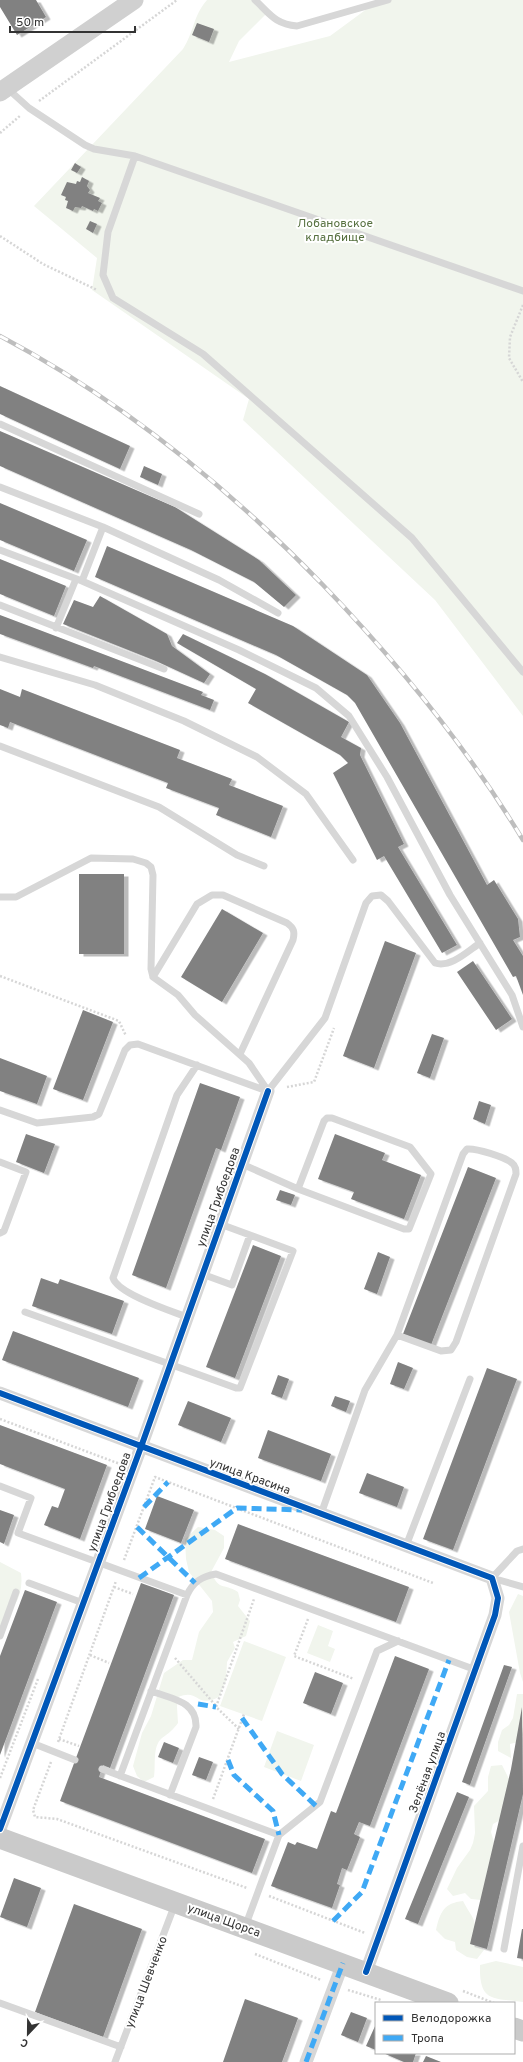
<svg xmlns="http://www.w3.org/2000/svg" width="523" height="2062" font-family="Overpass,sans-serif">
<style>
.green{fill:#f1f5ed}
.building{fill:#818181;filter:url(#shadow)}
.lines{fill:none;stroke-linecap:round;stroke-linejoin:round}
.path{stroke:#d6d6d6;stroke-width:2.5;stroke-dasharray:2 2;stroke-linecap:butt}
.lane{stroke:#d7d7d7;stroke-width:7}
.street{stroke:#d7d7d7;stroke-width:13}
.secondary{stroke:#d0d0d0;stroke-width:19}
.primary{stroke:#cacaca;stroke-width:21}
.rail-casing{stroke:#bebebe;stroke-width:4.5}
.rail{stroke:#fff;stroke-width:3;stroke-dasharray:9;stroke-linecap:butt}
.quiet{stroke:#3fa9f5;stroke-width:5;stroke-dasharray:10 5;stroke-linecap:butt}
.cycleway-casing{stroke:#fff;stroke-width:8}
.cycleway{stroke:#0057b8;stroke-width:6}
.labels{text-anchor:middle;stroke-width:4;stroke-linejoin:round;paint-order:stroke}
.park-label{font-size:12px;fill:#56703f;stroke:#fff}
.street-label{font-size:12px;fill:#333;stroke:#fff}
</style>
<defs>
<filter id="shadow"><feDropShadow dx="4.5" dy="2.5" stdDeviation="0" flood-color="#0004"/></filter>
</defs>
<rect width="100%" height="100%" fill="#fff"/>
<path class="green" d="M 207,0 L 253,0 L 266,14 L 239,41 L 229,62 L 330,36 L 379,0 L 523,0 L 523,716 L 435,600 L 243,420 L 249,399 L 92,290 L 97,258 L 34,206 L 183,49 C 194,32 193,16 207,0 Z
M 198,1527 L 215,1530 L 224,1536 L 224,1548 L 211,1572 C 220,1592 222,1582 238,1592 L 240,1600 L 238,1606 L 250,1621 L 246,1636 L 233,1642 L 235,1648 L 227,1662 L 226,1681 L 219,1697 C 195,1709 200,1688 178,1697 L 177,1707 L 178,1723 C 173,1730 169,1733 162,1738 C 152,1746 156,1766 154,1777 L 144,1782 L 137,1776 L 133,1766 L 142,1733 L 151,1716 L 164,1673 L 183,1660 L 192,1660 L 199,1632 L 213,1612 L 212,1601 L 189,1572 L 186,1559 L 185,1539 Z
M 0,1562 L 21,1573 C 24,1596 13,1609 0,1627 Z
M 518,1594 L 523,1596 L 523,1682 L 520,1673 L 509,1612 Z
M 318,1625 L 333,1631 L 328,1646 L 335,1649 L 330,1662 L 307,1653 Z
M 244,1641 L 286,1657 L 262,1721 L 220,1706 Z
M 517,1694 L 523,1694 L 523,1735 L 518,1742 L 510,1744 L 511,1758 L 498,1751 L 498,1742 L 502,1730 L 509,1725 L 513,1718 Z
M 277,1731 L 314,1745 L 301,1781 L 264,1767 Z
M 502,1765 L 509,1779 L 506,1817 L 493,1824 L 491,1832 L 494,1842 L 481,1900 L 471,1899 L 465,1893 L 453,1896 L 447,1889 L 457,1868 L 470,1850 L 473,1843 L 475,1833 L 474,1806 L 488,1791 L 488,1777 L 491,1766 Z
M 463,1901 C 474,1922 479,1919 471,1944 L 484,1950 L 477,1959 L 467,1957 L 456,1950 L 455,1942 L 445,1939 L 436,1930 C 440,1912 444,1903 463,1901 Z
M 496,1961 L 523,1967 L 523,2002 C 492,1998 479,2002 480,1965 Z"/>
<path class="building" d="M 0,0 L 36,0 L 46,17 L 17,35 L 0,7 Z
M 197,23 L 214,29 L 209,42 L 192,35 Z
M 75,163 L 81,167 L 77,173 L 71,170 Z
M 82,177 L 89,181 L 87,186 L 90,190 L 88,193 L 100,198 L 98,201 L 102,203 L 98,211 L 94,209 L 93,211 L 82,206 L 81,208 L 75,207 L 73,211 L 66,208 L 68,201 L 65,200 L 66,197 L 61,195 L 67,182 L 76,184 L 77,181 L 80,182 Z
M 90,221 L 97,224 L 93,233 L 86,229 Z
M 0,386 L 130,446 L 120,469 L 0,414 Z
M 0,431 L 175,507 L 259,560 L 296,595 L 284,607 L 254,582 L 191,550 L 0,466 Z
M 144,466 L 162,474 L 158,485 L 140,477 Z
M 0,503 L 87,540 L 74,571 L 0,540 Z
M 107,546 L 293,626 L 367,675 L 400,723 L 487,885 L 494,880 L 518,919 L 520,937 L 513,940 L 523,956 L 523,995 L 516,976 L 513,977 L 355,703 L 347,695 L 276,655 L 95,577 Z
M 0,559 L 66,586 L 54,616 L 0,594 Z
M 100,596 L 167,634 L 172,646 L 210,674 L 204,683 L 156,661 L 63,624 L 74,600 L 93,607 Z
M 0,615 L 203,692 L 201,695 L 214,700 L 210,710 L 94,666 L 93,668 L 0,634 Z
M 183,634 L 265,674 L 349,722 L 341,737 L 361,748 L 360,755 L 404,844 L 398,847 L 457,945 L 442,953 L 384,856 L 377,860 L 333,773 L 348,763 L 340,755 L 248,703 L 256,689 L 177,643 Z
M 0,689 L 20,697 L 22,689 L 180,750 L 177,758 L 232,779 L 229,785 L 283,806 L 271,837 L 216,815 L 219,808 L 166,788 L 168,783 L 10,722 L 8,728 L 0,725 Z
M 79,874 L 124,874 L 124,954 L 79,954 Z
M 222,909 L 263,933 L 222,1002 L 181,977 Z
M 385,941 L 416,953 L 374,1068 L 343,1056 Z
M 473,961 L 512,1019 L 496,1030 L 457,972 Z
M 83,1010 L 113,1022 L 83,1100 L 53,1089 Z
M 432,1034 L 444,1038 L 430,1078 L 417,1073 Z
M 0,1058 L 47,1076 L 37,1104 L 0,1091 Z
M 200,1083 L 240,1097 L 221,1150 L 216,1148 L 166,1288 L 132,1275 Z
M 479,1101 L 491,1105 L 485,1124 L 473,1119 Z
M 26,1134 L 55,1144 L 44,1173 L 16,1162 Z
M 335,1134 L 385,1153 L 382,1160 L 421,1175 L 404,1219 L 351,1199 L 354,1192 L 318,1179 Z
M 468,1167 L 496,1178 L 431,1345 L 403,1334 Z
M 280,1190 L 295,1195 L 291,1205 L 276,1200 Z
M 253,1245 L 281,1256 L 235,1378 L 206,1367 Z
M 378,1252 L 390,1257 L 377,1294 L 364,1289 Z
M 41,1278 L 58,1284 L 60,1279 L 124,1301 L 112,1334 L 32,1306 Z
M 13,1331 L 139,1378 L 128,1407 L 2,1360 Z
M 398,1362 L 413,1368 L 404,1389 L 390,1384 Z
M 487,1368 L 517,1379 L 453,1550 L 423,1539 Z
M 278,1375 L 289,1379 L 282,1398 L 271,1394 Z
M 335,1396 L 350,1401 L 346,1412 L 331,1406 Z
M 188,1401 L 231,1418 L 221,1442 L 178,1425 Z
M 0,1425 L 107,1465 L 80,1539 L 44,1525 L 52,1506 L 58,1508 L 65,1489 L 0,1464 Z
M 268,1430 L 331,1454 L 321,1481 L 258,1458 Z
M 367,1473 L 404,1487 L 397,1507 L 359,1493 Z
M 157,1496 L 194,1510 L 181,1543 L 145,1529 Z
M 0,1510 L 14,1515 L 4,1544 L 0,1542 Z
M 238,1524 L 409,1587 L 396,1622 L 225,1559 Z
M 141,1583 L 174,1595 L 110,1768 L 103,1765 L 99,1777 L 265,1839 L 252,1873 L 60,1801 Z
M 25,1590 L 57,1602 L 0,1755 L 0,1656 Z
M 395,1656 L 429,1669 L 370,1826 L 359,1822 L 354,1834 L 360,1837 L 347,1870 L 342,1868 L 337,1884 L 340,1885 L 332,1908 L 271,1886 L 288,1842 L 295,1845 L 297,1842 L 317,1849 L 331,1811 L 336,1813 Z
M 504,1665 L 512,1667 L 470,1785 L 462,1782 Z
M 315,1672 L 343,1683 L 331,1714 L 303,1703 Z
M 522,1707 L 523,1794 L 487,1949 L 470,1944 L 511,1769 Z
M 164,1742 L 179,1748 L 173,1763 L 158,1757 Z
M 199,1757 L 213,1762 L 206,1780 L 192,1775 Z
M 457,1792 L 469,1797 L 418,1924 L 405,1919 Z
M 14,1878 L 41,1888 L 27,1927 L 0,1917 Z
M 74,1904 L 142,1929 L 103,2037 L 35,2012 Z
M 522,1929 L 523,1929 L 523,1959 L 517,1958 Z
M 245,1999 L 298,2018 L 282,2062 L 223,2062 Z
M 351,2012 L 367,2018 L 358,2042 L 341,2035 Z
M 376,2024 L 376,2050 L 366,2046 Z
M 383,2053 L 416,2053 L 413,2062 L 404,2062 Z
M 426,2056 L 441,2062 L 423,2062 Z"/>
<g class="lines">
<path class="path" d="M 39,101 L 177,0
M 0,133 L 21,115
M 0,236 L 43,264 L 97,290
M 523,305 L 510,337 L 509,358 L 523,382
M 0,976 L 119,1021 L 126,1036
M 287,1087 L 314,1082 L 334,1028
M 0,1419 L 120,1464
M 124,1560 L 155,1477 L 433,1583
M 114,1587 L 133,1594
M 308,1619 L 294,1656 L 354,1679
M 90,1655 L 109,1663
M 175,1658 L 216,1706
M 239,1729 L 216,1707 L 254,1599
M 59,1739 L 79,1746
M 58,1742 L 116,1581
M 51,1762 L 33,1810 L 35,1817 L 57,1819 L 247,1888
M 0,1778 L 38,1679
M 213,1799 L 244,1714
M 269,1896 L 365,1933
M 255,1954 L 321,1980
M 348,1990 L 381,2000
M 463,1991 L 494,2003"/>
<path class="lane" d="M 255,0 C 270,14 275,24 297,26 L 388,0
M 8,89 L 29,108 L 85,145 L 94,149 L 135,156 L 523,291
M 135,156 L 108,232 L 103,275 L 113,298 L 203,354 L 412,538 L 523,672
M 0,424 L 199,514
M 0,487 L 103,527 L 219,580 L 278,613
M 0,550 L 82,581 L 239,650 L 316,688 L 349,716 L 387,777 L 450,895 L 512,995 L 523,1027
M 82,581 L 103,527
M 0,605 L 164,669
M 56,628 L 76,579
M 0,657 L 95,685 L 184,721 L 257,757 L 306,794 L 353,860
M 0,746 L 159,807 L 237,855 L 264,866
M 0,897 L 16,897 L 91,858 L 133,859 L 146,863 L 151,867 L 153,875 L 151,969 L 153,977 L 178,995 L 195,1015 L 249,1063 L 268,1091
M 153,977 L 197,904 L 212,895 L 223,895 L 287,923 C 294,928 295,932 293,940 L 240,1054
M 268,1091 L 325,1018 L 366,903 L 372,896 L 381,895 L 388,901 L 435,963 C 451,968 468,951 480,943
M 0,1110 L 37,1123 L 93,1117 L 99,1114 L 125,1050 L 130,1045 L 138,1044 L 267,1091
M 0,1162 L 26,1172 L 4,1231 L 0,1233
M 242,1164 L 298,1189 L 324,1121 L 327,1118 L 332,1118 L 410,1147 L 431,1174 L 409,1229 L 404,1229 L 298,1189
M 202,1274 L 232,1285 L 250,1235
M 25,1312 L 236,1388 L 240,1388 L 293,1251 L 220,1224
M 187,1317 C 171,1311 118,1294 113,1278 L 177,1095 L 197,1065
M 0,1486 L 31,1498 L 18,1533 L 187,1595
M 321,1514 L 365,1390 L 397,1335 L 463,1154 L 467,1149 C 476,1148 505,1157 512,1163 C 516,1166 516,1170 516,1174 L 456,1342 L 451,1350 L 441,1351 L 397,1335
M 406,1546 L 470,1379
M 523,1549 L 517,1551 L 492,1578 L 523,1587
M 29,1583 L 83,1603
M 0,1636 L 16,1592
M 151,1691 C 172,1699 197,1701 196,1727 L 170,1795
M 32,1743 L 75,1760
M 102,1769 L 279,1835
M 120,1776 L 187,1595 C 193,1582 202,1576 216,1574 L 476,1670
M 245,1927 L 279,1835 L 320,1802 L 377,1651 L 398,1641
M 504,1949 L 523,1846
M 0,2003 L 121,2047
M 115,2062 L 175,1904"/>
<path class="street" d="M 0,1393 L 492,1578 L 498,1598 L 495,1615 L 366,1972
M 0,1829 L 141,1447 L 268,1091
M 306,2062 L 343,1963"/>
<path class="secondary" d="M 0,92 L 134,0"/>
<path class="primary" d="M 0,1838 L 448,2003
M 514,2028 L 523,2031"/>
<g class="rail-casing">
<path id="rail" d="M 0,336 C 121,400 228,487 323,585 C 398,663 467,747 523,840"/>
</g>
<use href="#rail" class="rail"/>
<path class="quiet" d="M 144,1507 L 168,1482
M 137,1527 L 195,1583
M 139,1578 L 237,1508 L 302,1510
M 198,1704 L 216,1707
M 242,1718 L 282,1774 L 316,1806
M 228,1760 L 234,1775 L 273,1811 L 279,1835
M 333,1921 L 362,1892 L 449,1660
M 306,2062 L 343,1963"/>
<g class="cycleway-casing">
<path id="cycleway" d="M 0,1393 L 492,1578 L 498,1598 L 495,1615 L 366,1972
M 0,1829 L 141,1447 L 268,1091"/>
</g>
<use href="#cycleway" class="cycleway"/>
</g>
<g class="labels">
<g class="park-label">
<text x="335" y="227">Лобановское<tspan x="335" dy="14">кладбище</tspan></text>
</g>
<g class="street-label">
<text transform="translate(218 1197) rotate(-70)" y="4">улица Грибоедова</text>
<text transform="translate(250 1476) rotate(20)" y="4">улица Красина</text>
<text transform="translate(109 1502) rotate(-70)" y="4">улица Грибоедова</text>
<text transform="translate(427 1772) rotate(-70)" y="4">Зелёная улица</text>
<text transform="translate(224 1920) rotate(20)" y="4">улица Щорса</text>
<text transform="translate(146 1982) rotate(-69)" y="4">улица Шевченко</text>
</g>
</g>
<rect x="375" y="2002" width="140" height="52" fill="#ffffff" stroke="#adadad"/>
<rect x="383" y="2015" width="20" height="6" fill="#0057b8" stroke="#adadad"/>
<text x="411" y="2022" font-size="12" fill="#333333">Велодорожка</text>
<rect x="383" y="2035" width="20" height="6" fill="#3fa9f5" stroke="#adadad"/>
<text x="411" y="2042" font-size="12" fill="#333333">Тропа</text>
<g transform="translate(28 2034) rotate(202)" stroke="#ffffff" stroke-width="3" paint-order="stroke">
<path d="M0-3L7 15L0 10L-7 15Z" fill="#333333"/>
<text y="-6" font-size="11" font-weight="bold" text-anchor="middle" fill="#333333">С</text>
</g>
<path d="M10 26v6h125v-6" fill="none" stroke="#333333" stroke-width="2"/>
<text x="16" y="26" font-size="12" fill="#333333" stroke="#ffffff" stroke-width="3" paint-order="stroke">50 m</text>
</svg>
